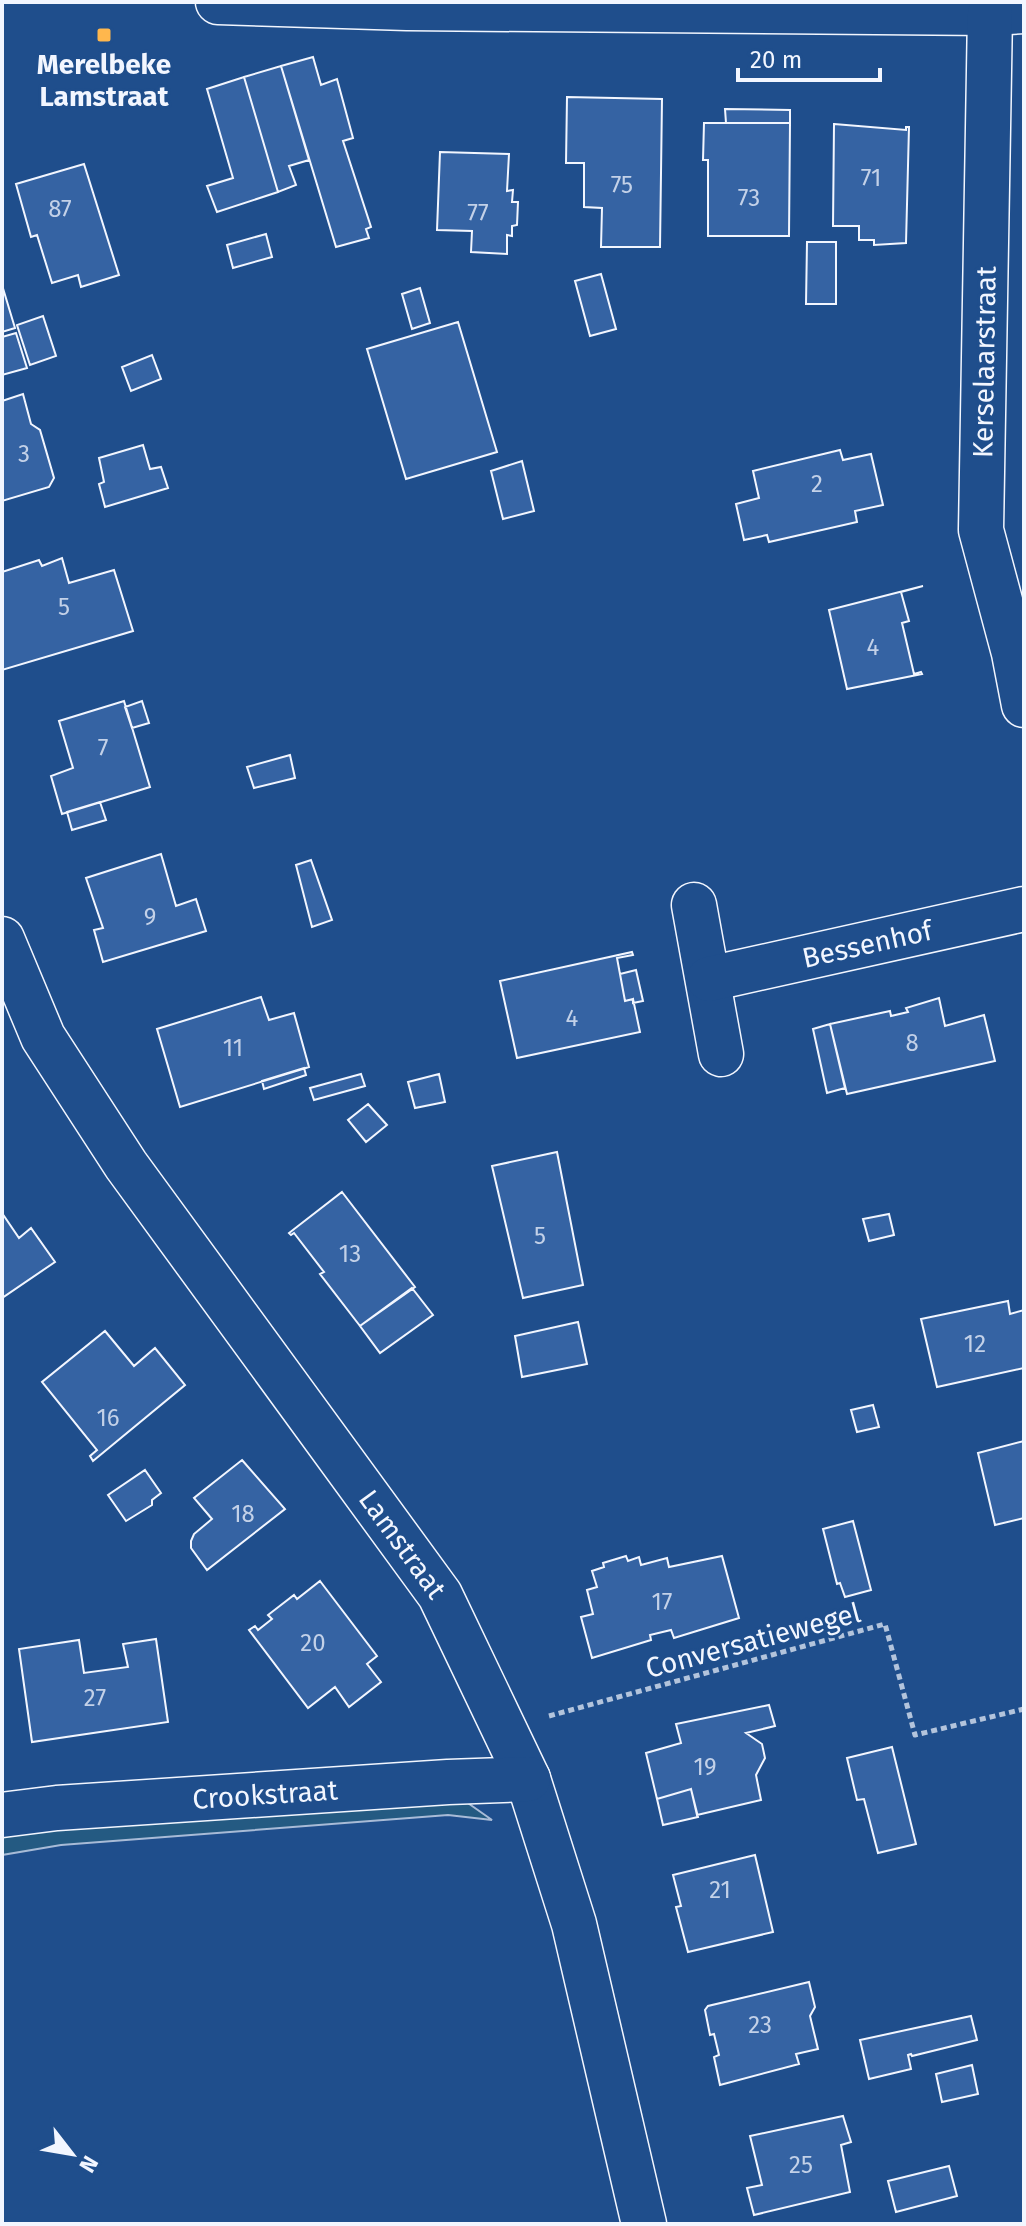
<svg xmlns="http://www.w3.org/2000/svg" width="1026" height="2226" font-family="'Fira Sans',sans-serif">
<style>
.green{fill:#245a82;stroke:#a8bbd7;stroke-width:2}
.building{fill:#3563a3;stroke:#f2f6ff;stroke-width:2}
.lines{fill:none;stroke-linecap:round;stroke-linejoin:round}
.minor-casing{stroke:#f2f6ff;stroke-width:47}
.path{stroke:#b3c4dc;stroke-width:5;stroke-dasharray:6 4;stroke-linecap:butt}
.minor{stroke:#1f4e8c;stroke-width:44}
.poi-dot{fill:#ffb74d;stroke:#1f4e8c;stroke-width:3}
.labels{text-anchor:middle;stroke-width:6;stroke-linejoin:round;paint-order:stroke}
.number-label{font-size:24px;fill:#c3d1e8}
.poi-label{font-size:28px;font-weight:bold;fill:#f2f6ff;stroke:#1f4e8c}
.street-label{font-size:28px;fill:#f2f6ff;stroke:#1f4e8c}
</style>
<rect width="100%" height="100%" fill="#1f4e8c"/>
<path class="green" d="M 465,1801 L 492,1820 L 448,1815 L 61,1845 L 2,1855 L 2,1828 Z"/>
<path class="building" d="M 313,57 L 321,85 L 337,79 L 353,138 L 343,141 L 371,227 L 366,229 L 369,238 L 336,247 L 281,66 Z
M 281,66 L 309,160 L 289,166 L 296,185 L 278,192 L 244,77 Z
M 244,77 L 278,192 L 217,212 L 207,186 L 233,178 L 207,89 Z
M 567,97 L 662,99 L 660,247 L 601,247 L 602,208 L 584,207 L 584,163 L 566,163 Z
M 725,109 L 790,110 L 790,123 L 726,123 Z
M 704,123 L 790,123 L 789,236 L 708,236 L 708,160 L 703,160 Z
M 834,124 L 906,130 L 906,127 L 909,127 L 906,243 L 874,245 L 874,240 L 859,240 L 859,226 L 833,226 Z
M 440,152 L 509,154 L 507,191 L 513,190 L 512,202 L 518,202 L 517,225 L 512,226 L 512,236 L 507,235 L 507,254 L 471,252 L 472,231 L 437,230 Z
M 84,164 L 119,275 L 81,287 L 78,275 L 52,283 L 37,235 L 31,237 L 16,184 Z
M 266,234 L 272,257 L 233,268 L 227,245 Z
M 807,242 L 836,242 L 836,304 L 806,304 Z
M 601,274 L 616,329 L 590,336 L 575,281 Z
M 2,285 L 15,328 L 2,332 Z
M 420,288 L 430,323 L 412,329 L 402,294 Z
M 43,316 L 56,356 L 30,365 L 17,325 Z
M 458,322 L 497,452 L 406,479 L 367,349 Z
M 16,333 L 27,368 L 2,375 L 2,337 Z
M 152,355 L 161,379 L 131,391 L 122,367 Z
M 23,394 L 31,424 L 40,430 L 54,478 L 49,487 L 2,501 L 2,401 Z
M 143,445 L 150,469 L 161,467 L 168,488 L 105,507 L 99,484 L 104,482 L 99,458 Z
M 840,450 L 843,460 L 871,454 L 883,505 L 855,511 L 857,522 L 769,542 L 767,535 L 744,540 L 736,504 L 759,498 L 753,471 Z
M 522,461 L 534,511 L 503,519 L 491,471 Z
M 62,558 L 69,583 L 114,570 L 133,631 L 2,670 L 2,572 L 39,560 L 42,566 Z
M 923,586 L 901,592 L 909,621 L 902,623 L 914,674 L 921,672 L 922,674 L 847,689 L 829,610 Z
M 124,701 L 150,787 L 62,814 L 51,776 L 73,768 L 59,721 Z
M 142,701 L 149,723 L 132,728 L 125,707 Z
M 290,755 L 295,778 L 254,788 L 247,767 Z
M 100,802 L 106,820 L 72,830 L 67,812 Z
M 161,854 L 176,906 L 196,899 L 206,931 L 103,962 L 94,930 L 103,928 L 86,878 Z
M 311,860 L 332,920 L 312,927 L 296,865 Z
M 632,952 L 633,955 L 617,958 L 625,1001 L 633,999 L 640,1032 L 517,1058 L 500,981 Z
M 636,970 L 643,1001 L 633,1003 L 633,999 L 625,1001 L 620,974 Z
M 261,997 L 269,1020 L 294,1013 L 309,1067 L 180,1107 L 157,1029 Z
M 939,998 L 945,1026 L 984,1015 L 995,1061 L 847,1094 L 830,1024 L 890,1011 L 891,1016 L 908,1012 L 906,1008 Z
M 830,1024 L 845,1088 L 827,1093 L 813,1029 Z
M 304,1068 L 306,1075 L 264,1089 L 262,1081 Z
M 361,1074 L 365,1086 L 314,1100 L 310,1088 Z
M 439,1074 L 445,1102 L 415,1108 L 408,1082 Z
M 368,1104 L 387,1125 L 366,1142 L 348,1120 Z
M 557,1152 L 583,1285 L 523,1298 L 492,1166 Z
M 342,1192 L 415,1287 L 360,1326 L 320,1274 L 324,1272 L 294,1233 L 291,1235 L 289,1233 Z
M 2,1213 L 19,1238 L 31,1228 L 55,1262 L 2,1298 Z
M 889,1214 L 894,1235 L 869,1241 L 863,1219 Z
M 412,1288 L 433,1315 L 380,1353 L 360,1326 Z
M 1008,1301 L 1010,1314 L 1024,1310 L 1024,1368 L 937,1387 L 921,1319 Z
M 578,1322 L 587,1364 L 522,1377 L 515,1336 Z
M 105,1331 L 134,1366 L 155,1348 L 185,1385 L 93,1461 L 90,1456 L 97,1450 L 42,1382 Z
M 873,1405 L 879,1427 L 857,1432 L 851,1410 Z
M 1024,1441 L 1024,1518 L 995,1525 L 978,1453 Z
M 242,1460 L 285,1509 L 207,1570 L 191,1548 L 191,1541 L 194,1534 L 212,1519 L 194,1498 Z
M 145,1470 L 161,1493 L 152,1500 L 152,1505 L 126,1521 L 108,1495 Z
M 853,1521 L 871,1590 L 845,1597 L 840,1583 L 837,1584 L 823,1529 Z
M 626,1556 L 628,1561 L 639,1557 L 641,1565 L 667,1558 L 669,1567 L 722,1556 L 739,1618 L 674,1638 L 671,1630 L 650,1635 L 651,1640 L 592,1658 L 581,1617 L 593,1614 L 587,1590 L 597,1587 L 592,1571 L 604,1567 L 603,1563 Z
M 320,1581 L 377,1656 L 367,1664 L 381,1682 L 349,1707 L 335,1687 L 308,1708 L 249,1630 L 255,1626 L 258,1630 L 272,1619 L 268,1615 L 294,1595 L 297,1599 Z
M 156,1639 L 168,1722 L 32,1742 L 19,1649 L 79,1640 L 84,1673 L 128,1667 L 123,1644 Z
M 769,1705 L 775,1726 L 746,1733 L 762,1744 L 765,1758 L 756,1775 L 761,1800 L 697,1815 L 691,1789 L 657,1799 L 646,1753 L 681,1743 L 676,1724 Z
M 892,1747 L 916,1844 L 878,1853 L 864,1799 L 857,1800 L 847,1758 Z
M 691,1789 L 698,1817 L 663,1825 L 657,1799 Z
M 755,1855 L 773,1932 L 688,1952 L 676,1907 L 681,1906 L 673,1875 Z
M 809,1982 L 815,2007 L 810,2016 L 818,2049 L 796,2054 L 799,2064 L 720,2085 L 714,2057 L 719,2055 L 714,2034 L 710,2035 L 705,2010 L 708,2006 Z
M 971,2016 L 977,2040 L 912,2056 L 911,2054 L 908,2055 L 911,2069 L 869,2079 L 860,2040 Z
M 972,2065 L 978,2094 L 942,2102 L 936,2074 Z
M 843,2116 L 851,2142 L 841,2145 L 850,2192 L 754,2215 L 747,2188 L 762,2185 L 750,2136 Z
M 949,2166 L 957,2196 L 896,2212 L 888,2181 Z"/>
<g class="lines">
<g class="minor-casing">
<g id="minor">
<path d="M 218,2 L 407,8 L 990,13 L 1024,11"/>
<path d="M 990,13 L 981,530 L 1014,653 L 1024,705"/>
<path d="M 694,905 L 721,1054"/>
<path id="s1" d="M 2,939 L 43,1037 L 126,1165 L 440,1595 L 528,1779 L 574,1924 L 644,2224"/>
<path id="s2" d="M 709,979 L 1024,909"/>
<path id="s3" d="M 2,1815 L 57,1808 L 448,1782 L 528,1779"/>
</g>
</g>
<path class="path" d="M 549,1716 L 885,1624 L 915,1735 L 1024,1709"/>
<use href="#minor" class="minor"/>
</g>
<rect class="poi-dot" x="96" y="27" width="16" height="16" rx="4"/>
<g class="labels">
<g class="number-label">
<text x="871" y="186">71</text>
<text x="622" y="193">75</text>
<text x="749" y="206">73</text>
<text x="60" y="217">87</text>
<text x="478" y="221">77</text>
<text x="24" y="462">3</text>
<text x="817" y="492">2</text>
<text x="64" y="615">5</text>
<text x="873" y="655">4</text>
<text x="103" y="756">7</text>
<text x="150" y="925">9</text>
<text x="572" y="1026">4</text>
<text x="912" y="1051">8</text>
<text x="233" y="1056">11</text>
<text x="540" y="1244">5</text>
<text x="350" y="1262">13</text>
<text x="975" y="1352">12</text>
<text x="108" y="1426">16</text>
<text x="243" y="1522">18</text>
<text x="662" y="1610">17</text>
<text x="313" y="1651">20</text>
<text x="95" y="1706">27</text>
<text x="705" y="1775">19</text>
<text x="720" y="1898">21</text>
<text x="760" y="2033">23</text>
<text x="801" y="2173">25</text>
</g>
<g class="poi-label">
<text x="104" y="74">Merelbeke<tspan x="104" dy="32">Lamstraat</tspan></text>
</g>
<g class="street-label">
<text transform="translate(984 362) rotate(-89)" y="10">Kerselaarstraat</text>
<text dy="10" stroke="none"><textPath href="#s2" startOffset="162">Bessenhof</textPath></text>
<text dy="10" stroke="none"><textPath href="#s1" startOffset="728">Lamstraat</textPath></text>
<text transform="translate(753 1640) rotate(-15)" y="10">Conversatiewegel</text>
<text dy="10" stroke="none"><textPath href="#s3" startOffset="264">Crookstraat</textPath></text>
</g>
</g>
<rect width="1026" height="2226" fill="none" stroke="#f2f6ff" stroke-width="8"/>
<g transform="translate(72 2154) rotate(121)" stroke="#1f4e8c" stroke-width="6" paint-order="stroke">
<path d="M0-6L14 30L0 20L-14 30Z" fill="#f2f6ff"/>
<text y="-12" font-size="22" font-weight="bold" text-anchor="middle" fill="#f2f6ff">N</text>
</g>
<path d="M738 68v12h142v-12" fill="none" stroke="#f2f6ff" stroke-width="4"/>
<text x="750" y="68" font-size="24" fill="#f2f6ff" stroke="#1f4e8c" stroke-width="6" paint-order="stroke">20 m</text>
</svg>
